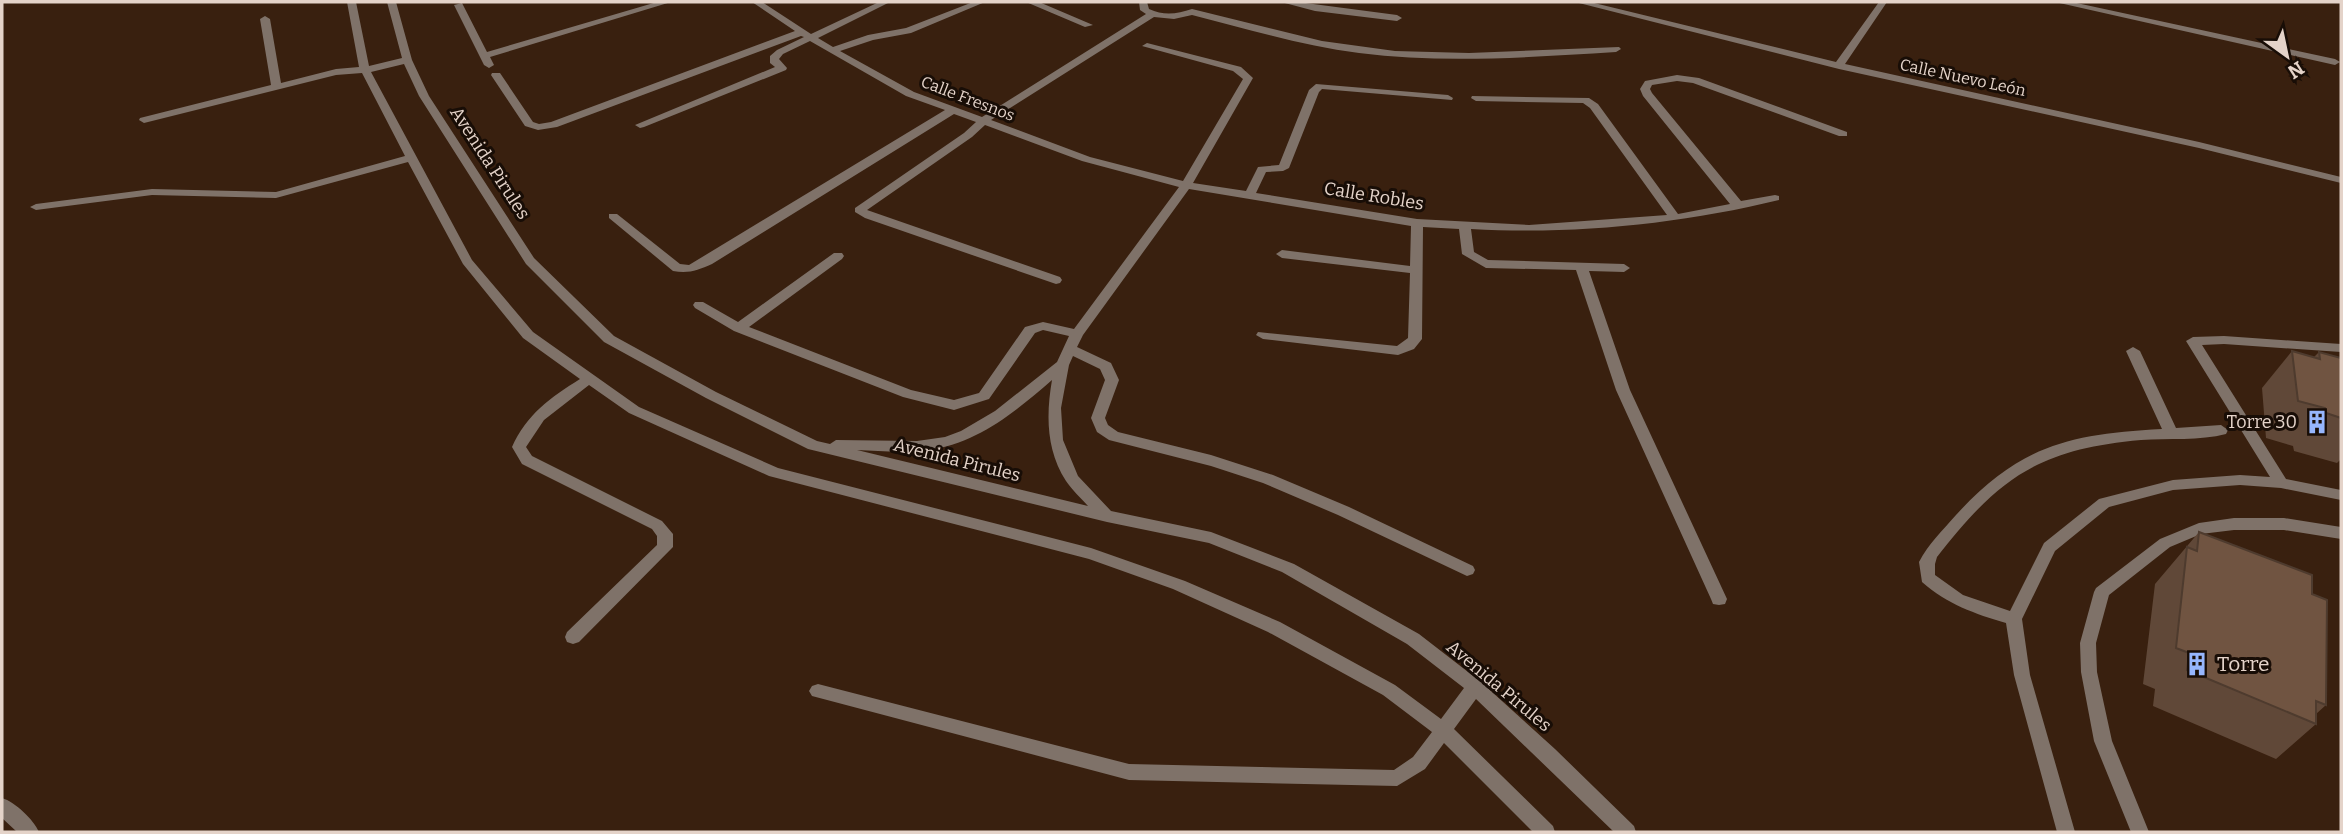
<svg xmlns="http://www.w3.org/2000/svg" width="2343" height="834" font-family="Bitter,serif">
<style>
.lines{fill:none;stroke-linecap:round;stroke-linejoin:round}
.minor{fill:#7f7269;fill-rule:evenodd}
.wall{fill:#604838}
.building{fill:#705441;stroke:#4e3b2e;stroke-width:2}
.labels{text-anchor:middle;stroke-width:6;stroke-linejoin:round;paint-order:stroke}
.far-street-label{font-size:16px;fill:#e4d3c9;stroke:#180d06}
.street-label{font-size:18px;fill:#e4d3c9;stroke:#180d06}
.poi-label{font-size:18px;fill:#e4d3c9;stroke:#180d06;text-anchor:end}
.near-poi-label{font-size:21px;fill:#e4d3c9;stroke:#180d06;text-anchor:start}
</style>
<rect width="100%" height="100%" fill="#39200f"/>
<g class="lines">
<path class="minor" d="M 347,2 L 356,2 L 369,66 L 402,58 L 387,2 L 396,2 L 412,60 L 429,96 L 534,258 L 614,336 L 716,392 L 817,441 L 830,444 L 836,440 L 917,441 L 945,437 L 961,431 L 995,411 L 1057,362 L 1069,336 L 1043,330 L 1035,333 L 989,399 L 954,410 L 903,397 L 734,331 L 695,308 L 693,305 L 695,302 L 703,302 L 738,322 L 834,253 L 842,253 L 844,256 L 842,259 L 749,327 L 911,390 L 954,400 L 979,393 L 1025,327 L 1043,322 L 1074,329 L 1179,187 L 1082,161 L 985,125 L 972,137 L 867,210 L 1060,277 L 1062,280 L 1060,283 L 1056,284 L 865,218 L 855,212 L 855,208 L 964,133 L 976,122 L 954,114 L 712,264 C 698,270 689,274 673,271 L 609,218 L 609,214 L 617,214 L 680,264 L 689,265 L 945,110 L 906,96 L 810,41 L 783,54 L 779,59 L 787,68 L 786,70 L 644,127 L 640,128 L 635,125 L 775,67 L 770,63 L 770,56 L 777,50 L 804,37 L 801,36 L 557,127 L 538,130 L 525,126 L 491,75 L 492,73 L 500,73 L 533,122 L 539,124 L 551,122 L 795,31 L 752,2 L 762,2 L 811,34 L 879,2 L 890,2 L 818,38 L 833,47 L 868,35 L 906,28 L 973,2 L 985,2 L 911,33 L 873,40 L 840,51 L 914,92 L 982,117 L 1146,14 L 1140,10 L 1139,2 L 1147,2 L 1149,9 C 1164,16 1177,14 1192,9 L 1322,41 L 1395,51 L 1469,53 L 1619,47 L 1621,49 L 1616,52 C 1531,57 1445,64 1359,53 C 1303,46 1248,29 1192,15 L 1174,19 L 1154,17 L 991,120 L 1090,157 L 1183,181 L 1243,79 L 1233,71 L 1142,46 L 1147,43 L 1241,67 L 1253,78 L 1193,183 L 1246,191 L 1258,167 L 1279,165 L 1309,90 L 1316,84 L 1448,95 L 1453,98 L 1452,100 L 1322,89 L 1319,92 L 1289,168 L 1283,171 L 1266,172 L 1256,193 L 1417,219 L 1529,225 L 1667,215 L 1590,108 L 1583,103 L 1476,101 L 1471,98 L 1472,96 L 1589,98 L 1598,104 L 1678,214 L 1730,204 L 1643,96 L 1640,89 L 1645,81 L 1677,75 L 1699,78 L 1847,132 L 1847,136 L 1839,136 L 1693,83 L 1677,81 L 1652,85 L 1650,89 L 1652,93 L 1741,201 L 1775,195 L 1779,196 L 1779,200 C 1680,224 1574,235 1471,229 L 1474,252 L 1488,260 L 1624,264 L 1630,268 L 1624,272 L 1589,271 L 1630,390 L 1727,599 L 1725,604 L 1719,605 L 1713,604 L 1711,599 L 1616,390 L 1576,270 L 1486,268 L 1462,254 L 1459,229 L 1423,227 L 1422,339 L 1414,349 L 1398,355 L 1263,339 L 1256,335 L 1258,332 L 1397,346 L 1408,338 L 1410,273 L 1282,258 L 1276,254 L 1282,250 L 1410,266 L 1411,226 L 1189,189 L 1083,335 L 1077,347 L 1111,363 L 1119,380 L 1105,418 L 1108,425 L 1118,432 L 1211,455 L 1273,475 L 1349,507 L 1473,566 L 1475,570 L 1473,574 L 1467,576 L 1338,515 L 1263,483 L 1211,466 L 1109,440 L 1097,432 L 1091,418 L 1105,380 L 1100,369 L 1073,356 L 1069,365 L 1061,408 L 1063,440 L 1078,476 L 1111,511 L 1211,532 L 1294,564 L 1419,634 L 1481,682 L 1555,749 L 1634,826 L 1636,832 L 1614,832 L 1476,699 L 1454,729 L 1553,826 L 1555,832 L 1533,832 L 1444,743 L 1425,769 L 1397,786 L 1129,780 L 812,696 L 809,691 L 812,686 L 818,684 L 1129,764 L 1394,770 L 1413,757 L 1432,732 L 1383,695 L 1268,632 L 1173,589 L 1089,559 L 769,476 L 629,413 L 589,385 L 544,420 L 526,447 L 532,456 L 662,521 L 673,534 L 673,547 L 579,642 L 573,644 L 567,642 L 565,637 L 567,632 L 657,545 L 657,536 L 652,529 L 522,464 L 512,447 C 526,415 551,397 580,379 L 523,338 L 463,264 L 408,162 L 276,198 L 152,195 L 36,210 L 30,207 L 36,204 L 152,189 L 276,192 L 405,156 L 362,73 L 336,75 L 144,123 L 139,120 L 140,118 L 271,85 L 260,19 L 265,16 L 270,19 L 281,83 L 336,69 L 359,67 ZM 404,64 L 419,96 L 526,264 L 604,342 L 706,398 L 808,449 L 1107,522 L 1209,543 L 1282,572 L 1407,644 L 1464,688 L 1441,719 L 1395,685 L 1280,622 L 1185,581 L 1091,548 L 778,468 L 639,407 L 533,332 L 472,260 L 371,72 ZM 1052,380 C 1046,415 1046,450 1066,481 C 1072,490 1081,498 1088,506 L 857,450 C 880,451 904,453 927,450 C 977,444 1015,412 1052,380 Z
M 657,2 L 671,2 L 490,57 L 494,65 L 489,68 L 484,65 L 454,5 L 462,3 L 487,52 Z
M 1026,2 L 1039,2 L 1093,25 L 1085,27 Z
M 1281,2 L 1298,2 L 1397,15 L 1402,18 L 1397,21 L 1315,11 Z
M 1575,2 L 1590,2 L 1836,62 L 1879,2 L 1887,2 L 1845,64 L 2199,142 L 2341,177 L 2341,183 L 2199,148 L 1839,69 Z
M 2055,2 L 2072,2 L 2335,59 L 2340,62 L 2335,65 Z
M 2224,336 L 2341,344 L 2341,352 L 2224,344 L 2202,345 L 2286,479 L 2341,490 L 2341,500 L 2281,488 L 2240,485 L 2173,490 L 2109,507 L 2055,551 L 2022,619 L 2030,675 L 2075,832 L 2057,832 L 2014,675 L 2006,623 C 1975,614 1947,604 1922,582 L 1919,562 C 1928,544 1943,530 1956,515 C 2020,445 2070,434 2162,429 L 2126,351 L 2133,347 L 2140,351 L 2176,428 L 2221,425 L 2228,430 L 2226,434 C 2200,441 2168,438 2141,440 C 2040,449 1999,477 1937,557 L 1935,564 L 1935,575 L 1963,595 L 2010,611 L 2044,543 L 2099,499 L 2173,480 L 2240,475 L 2270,477 L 2186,341 L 2193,337 Z
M 2234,518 L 2284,518 L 2341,527 L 2341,539 L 2284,530 L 2234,530 L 2201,534 L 2170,547 L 2109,595 L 2096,643 L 2097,672 L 2112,741 L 2149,832 L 2131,832 L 2094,741 L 2081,672 L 2080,643 L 2094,592 L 2096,588 L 2160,539 L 2199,523 Z
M 2,798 C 15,802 34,820 39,832 L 17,832 L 2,818 Z"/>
</g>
<path class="wall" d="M 2292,351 L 2314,357 L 2319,352 L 2341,358 L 2341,459 L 2337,463 L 2294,451 L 2293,446 L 2266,438 L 2262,388 Z
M 2199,532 L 2312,594 L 2326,705 L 2316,714 L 2316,724 L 2276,759 L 2153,706 L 2155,689 L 2143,684 L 2155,584 Z"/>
<path class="building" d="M 2292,351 L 2320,359 L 2319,352 L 2341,358 L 2341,418 L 2326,413 L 2325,408 L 2298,401 Z
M 2199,532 L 2312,575 L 2312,594 L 2327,600 L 2326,705 L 2316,701 L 2316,724 L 2187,670 L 2189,653 L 2176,648 L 2187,547 L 2197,551 Z"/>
<defs>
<g id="building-bare" transform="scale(1.89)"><path d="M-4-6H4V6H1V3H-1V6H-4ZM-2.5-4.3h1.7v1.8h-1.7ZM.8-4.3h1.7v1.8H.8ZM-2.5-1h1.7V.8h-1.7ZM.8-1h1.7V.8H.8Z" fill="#96b6fd" stroke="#180d06" stroke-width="2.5" paint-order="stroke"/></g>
</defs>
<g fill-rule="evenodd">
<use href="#building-bare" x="2317" y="422"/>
<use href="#building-bare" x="2197" y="664"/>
</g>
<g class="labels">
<g class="far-street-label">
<text transform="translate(1963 77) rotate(12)" y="6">Calle Nuevo León</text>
<text transform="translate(968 98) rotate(21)" y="6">Calle Fresnos</text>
</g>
<g class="street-label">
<text transform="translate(490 163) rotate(57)" y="6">Avenida Pirules</text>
<text transform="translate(1374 196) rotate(9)" y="6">Calle Robles</text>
<text transform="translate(957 460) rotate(14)" y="6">Avenida Pirules</text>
<text transform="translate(1499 686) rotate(40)" y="6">Avenida Pirules</text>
</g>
<g class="poi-label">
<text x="2297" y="428">Torre 30</text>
</g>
<g class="near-poi-label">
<text x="2217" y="671">Torre</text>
</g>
</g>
<rect width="2343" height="834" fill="none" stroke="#e4d3c9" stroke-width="7"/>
<g transform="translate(2287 56) rotate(147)" stroke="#180d06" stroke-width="5" paint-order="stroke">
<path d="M0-5L12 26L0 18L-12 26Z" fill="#e4d3c9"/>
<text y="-10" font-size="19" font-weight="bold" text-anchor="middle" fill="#e4d3c9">N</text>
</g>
</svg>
